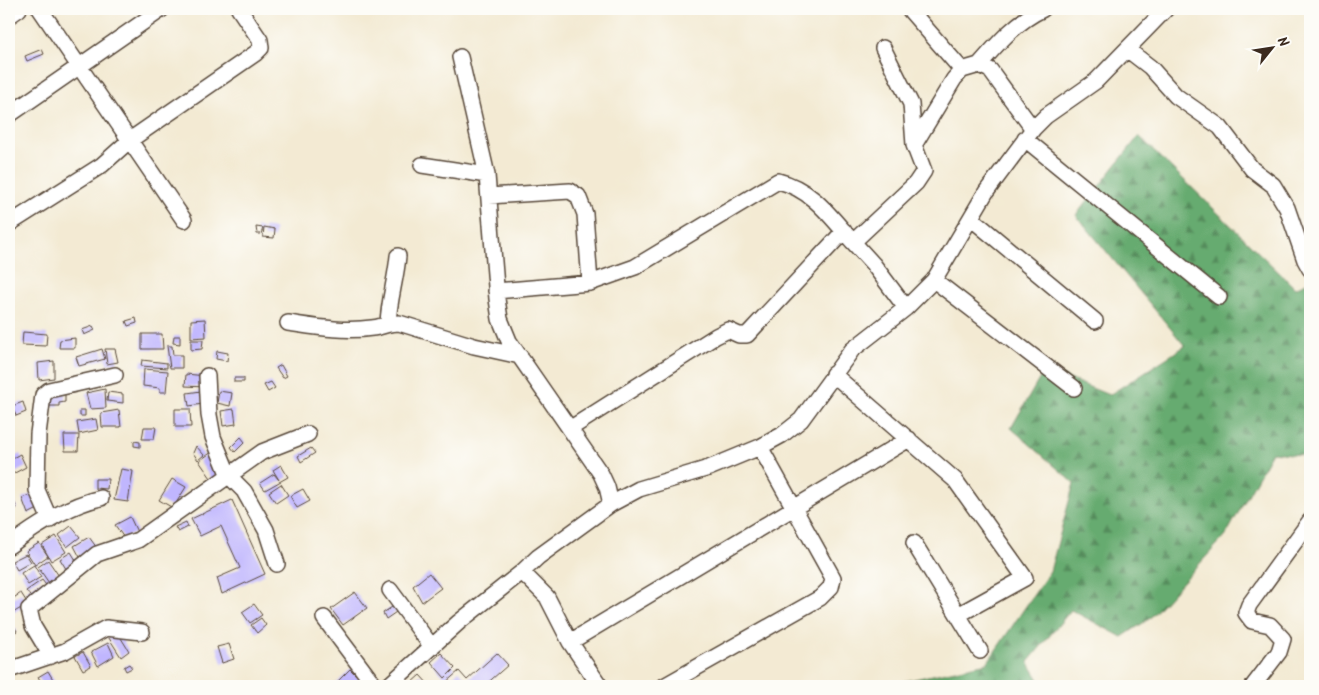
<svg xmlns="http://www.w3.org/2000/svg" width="1319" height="695" font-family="Kalam,sans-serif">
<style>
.forest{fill:url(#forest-firs);stroke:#506a47}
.building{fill:#c0b6fe}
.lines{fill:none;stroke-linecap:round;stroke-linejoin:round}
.minor-casing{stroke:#574739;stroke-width:18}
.minor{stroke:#fff;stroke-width:15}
</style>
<defs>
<pattern id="forest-firs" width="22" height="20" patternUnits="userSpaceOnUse" patternTransform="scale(1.25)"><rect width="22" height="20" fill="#66ab70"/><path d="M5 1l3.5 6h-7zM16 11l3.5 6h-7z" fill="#558b5b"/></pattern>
</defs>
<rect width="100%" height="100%" fill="#fdfcf7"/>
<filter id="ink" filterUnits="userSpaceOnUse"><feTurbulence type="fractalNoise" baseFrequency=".02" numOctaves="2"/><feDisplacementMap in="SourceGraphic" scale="10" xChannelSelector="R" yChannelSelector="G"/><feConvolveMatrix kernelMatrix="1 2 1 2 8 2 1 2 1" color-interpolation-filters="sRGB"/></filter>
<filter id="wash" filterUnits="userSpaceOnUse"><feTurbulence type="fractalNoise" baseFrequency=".0096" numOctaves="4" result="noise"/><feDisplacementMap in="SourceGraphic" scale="20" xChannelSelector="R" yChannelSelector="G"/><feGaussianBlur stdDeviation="1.12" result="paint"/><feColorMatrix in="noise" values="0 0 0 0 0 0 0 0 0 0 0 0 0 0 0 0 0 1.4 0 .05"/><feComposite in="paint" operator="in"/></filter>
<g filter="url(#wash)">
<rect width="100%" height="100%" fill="#f3ead3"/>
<path class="forest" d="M 1139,136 L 1295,288 L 1310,281 L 1310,456 L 1272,452 L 1226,535 L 1149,619 L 1122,637 L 1071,610 L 1028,662 L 1043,686 L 883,686 L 987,663 L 1050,571 L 1074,483 L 1011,428 L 1045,369 L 1109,395 L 1185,346 L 1076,215 Z"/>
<g id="blocks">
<path class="building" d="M 42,49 L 44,54 L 27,61 L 25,56 Z
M 256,227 L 263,228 L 261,234 L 257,234 Z
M 264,227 L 275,229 L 274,238 L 263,237 Z
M 136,318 L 137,323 L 128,326 L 126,321 Z
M 205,319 L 206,337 L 191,338 L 191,320 Z
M 93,326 L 95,330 L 84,335 L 82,330 Z
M 23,332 L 47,334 L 46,346 L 22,345 Z
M 142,334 L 162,334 L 163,349 L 142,349 Z
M 174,336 L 180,336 L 180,344 L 173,343 Z
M 75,338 L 75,348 L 59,348 L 60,340 Z
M 191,340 L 203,340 L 202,349 L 191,350 Z
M 167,346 L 172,346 L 173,355 L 182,355 L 182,368 L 170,368 Z
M 102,349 L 105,359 L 79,366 L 76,357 Z
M 105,349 L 115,349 L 118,362 L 107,364 Z
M 217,351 L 228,353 L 227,361 L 216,359 Z
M 142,360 L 167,363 L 167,368 L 141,366 Z
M 54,361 L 54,378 L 39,380 L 38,363 Z
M 281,365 L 287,376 L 283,378 L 276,368 Z
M 144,369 L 168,371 L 166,392 L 160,392 L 160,388 L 143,386 Z
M 186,374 L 206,376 L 205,387 L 185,386 Z
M 234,378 L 244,378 L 244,382 L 234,382 Z
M 271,382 L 275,388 L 268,392 L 264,385 Z
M 105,389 L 106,408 L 90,409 L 86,393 Z
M 65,390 L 65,402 L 59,403 L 59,406 L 48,406 L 50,397 Z
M 201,391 L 203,404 L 189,406 L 187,393 Z
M 219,391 L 232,393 L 230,406 L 217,403 Z
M 108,392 L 123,394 L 123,403 L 107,401 Z
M 23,402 L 26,412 L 16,416 L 12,406 Z
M 175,409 L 190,409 L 191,427 L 175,427 Z
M 234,409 L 236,424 L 223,426 L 221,411 Z
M 80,410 L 85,410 L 85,416 L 80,416 Z
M 119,410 L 121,427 L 102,427 L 101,413 Z
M 96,419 L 98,430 L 79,434 L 77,422 Z
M 144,427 L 156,427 L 154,439 L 142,439 Z
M 64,435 L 79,435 L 78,451 L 65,451 Z
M 241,437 L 245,442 L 235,452 L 231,447 Z
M 134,441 L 140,442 L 140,447 L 134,446 Z
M 196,446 L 204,455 L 198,460 L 193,453 Z
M 311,448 L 315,453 L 301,462 L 298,456 Z
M 212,452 L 226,473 L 213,481 L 199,461 Z
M 20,454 L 26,467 L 9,476 L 9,460 Z
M 281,465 L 288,477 L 265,490 L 260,483 L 274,474 L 279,480 L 273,470 Z
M 121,469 L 133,471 L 128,502 L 114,500 Z
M 95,479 L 108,479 L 107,489 L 95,488 Z
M 172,479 L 186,487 L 173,508 L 159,500 Z
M 281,484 L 288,495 L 276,503 L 269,492 Z
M 303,489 L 310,501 L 297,508 L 290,496 Z
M 34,493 L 40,508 L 28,514 L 22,498 Z
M 12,498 L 17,508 L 9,511 L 9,500 Z
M 232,500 L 265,574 L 222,594 L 217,578 L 240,568 L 221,526 L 200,536 L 191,519 Z
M 130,517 L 137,532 L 124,538 L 115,525 Z
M 186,522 L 188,527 L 178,532 L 175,527 Z
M 71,526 L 80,537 L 67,547 L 59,535 Z
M 56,536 L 66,552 L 51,561 L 42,545 Z
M 89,537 L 97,548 L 82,561 L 74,546 Z
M 39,543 L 48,556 L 35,565 L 26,551 Z
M 71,552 L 79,565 L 68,572 L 60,559 Z
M 26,554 L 31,562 L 17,570 L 12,561 Z
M 48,560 L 61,579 L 51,586 L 38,567 Z
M 34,565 L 41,577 L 28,585 L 21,573 Z
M 429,573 L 441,588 L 422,602 L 413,586 Z
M 42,580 L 49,589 L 33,600 L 26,591 Z
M 355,592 L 367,608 L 343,625 L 331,609 Z
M 21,593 L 28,604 L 11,614 L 9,601 Z
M 254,604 L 262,615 L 250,623 L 242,612 Z
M 395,605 L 399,610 L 386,619 L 383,613 Z
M 261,618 L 266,625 L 257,633 L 251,625 Z
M 9,619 L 17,631 L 9,636 Z
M 116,630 L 129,651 L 121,657 L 107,635 Z
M 108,643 L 114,656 L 98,666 L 91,652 Z
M 229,644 L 234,659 L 222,663 L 217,647 Z
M 83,652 L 91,666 L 83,670 L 75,656 Z
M 441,653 L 455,668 L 445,678 L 431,662 Z
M 497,653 L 508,665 L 484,686 L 448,686 L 445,683 L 459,671 L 467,680 Z
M 129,664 L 132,668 L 126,671 L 124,667 Z
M 350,669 L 364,683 L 361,686 L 339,686 L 336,683 Z
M 48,671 L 57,686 L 44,686 L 38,677 Z
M 420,675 L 430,686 L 414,686 L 411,683 Z"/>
</g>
</g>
<g filter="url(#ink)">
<use href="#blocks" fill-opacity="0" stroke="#574739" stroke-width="1"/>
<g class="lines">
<g class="minor-casing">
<path id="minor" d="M 40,9 L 184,220
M 909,9 L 962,70
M 9,16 L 19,9
M 883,48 L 911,104 L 914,145 L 924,171 L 916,183 L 853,242 L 873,264 L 906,308
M 1128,50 L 1150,67 L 1176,96 L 1220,127 L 1252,169 L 1273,185 L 1287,208 L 1305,260 L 1310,269
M 460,57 L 487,175 L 497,299 L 500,319 L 509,341 L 601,474 L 607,487 L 611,504
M 979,65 C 998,43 1017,21 1043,9
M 9,115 L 162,9
M 1025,139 L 1219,297
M 914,145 L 954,79 L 962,70 L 979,65 L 990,70 L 1033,129
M 422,165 L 487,175
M 489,196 L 570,191 L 578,196 L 585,214 L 590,283
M 972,219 L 1095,321
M 9,224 L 102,165 L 130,140 L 256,53 L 261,48 L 260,40 L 239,9
M 934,280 L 1074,388
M 496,291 L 590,283 L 635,267 L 778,181 C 812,189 831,217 853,242
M 288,323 C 316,327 343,332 372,328 C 381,327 389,323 399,323 L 474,346 L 520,356
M 388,323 C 389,300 396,279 398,256
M 833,374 L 955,480 L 1025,578 L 958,615
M 207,376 L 209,415 L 213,437 L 229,476 L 244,491 L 266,530 L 277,564
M 571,428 L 716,336 L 728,330 L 739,335 L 747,335 L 844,231
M 50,520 L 37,490 L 38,434 L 43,395 L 49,390 L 115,375
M 914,543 L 980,651
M 9,546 C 36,526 68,505 101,498
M 522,572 L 547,597 L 570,642 L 600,686
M 390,590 L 432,647
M 324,618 L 375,686
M 570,642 L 909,439
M 51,656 L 33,626 L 29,609 L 97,554 L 138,540 L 262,452 L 308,434
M 9,670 L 65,651 L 106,628 L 142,632
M 388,686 L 459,622 L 522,572 L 538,557 L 611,504 L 639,489 L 709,468 L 760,447 L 782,435 L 801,420 L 852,350 L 906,308 L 934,280 L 986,192 L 1033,129 L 1046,116 L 1096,81 L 1166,9
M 664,686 L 820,598 L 831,587 L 833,578 L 760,447
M 1253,686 L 1279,652 L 1283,639 L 1270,625 L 1252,621 L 1246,613 L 1249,605 L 1310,521"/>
</g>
<use href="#minor" class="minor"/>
</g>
</g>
<rect width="1319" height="695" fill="none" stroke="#fdfcf7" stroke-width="30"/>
<g transform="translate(1272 48) rotate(60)" stroke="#fdfcf7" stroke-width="4" paint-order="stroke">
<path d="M0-4L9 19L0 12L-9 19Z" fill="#3b2a1e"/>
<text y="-8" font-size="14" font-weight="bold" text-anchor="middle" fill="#3b2a1e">N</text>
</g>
</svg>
